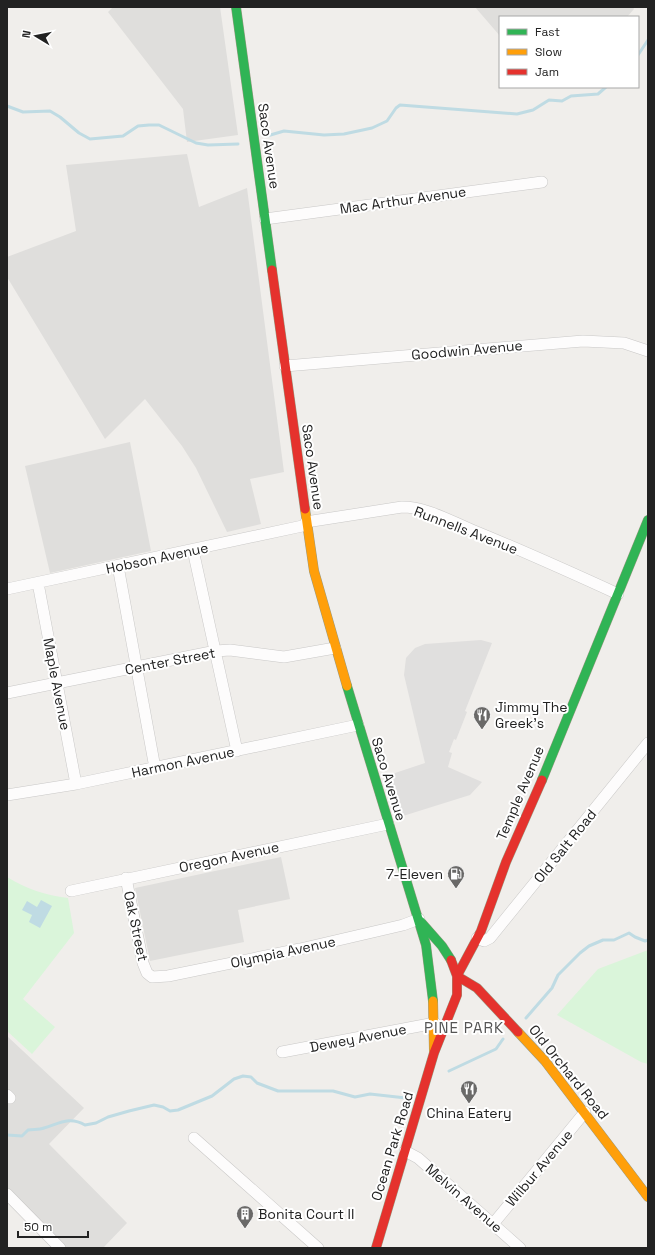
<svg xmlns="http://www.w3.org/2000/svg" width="655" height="1255" font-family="'Space Grotesk',sans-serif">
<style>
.residential{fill:#dfdedc}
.park{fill:#daf5da}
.parking{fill:#e0dfde}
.water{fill:#bfdbe3}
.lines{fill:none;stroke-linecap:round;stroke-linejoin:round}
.stream{stroke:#bfdbe3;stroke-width:3}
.street-casing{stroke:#c9c8c7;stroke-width:12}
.fast-casing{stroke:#999a82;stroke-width:10}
.slow-casing{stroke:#999a82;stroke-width:10}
.jam-casing{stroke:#999a82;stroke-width:10}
.street{stroke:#fdfcfc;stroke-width:11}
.fast{stroke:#30b455;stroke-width:9}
.slow{stroke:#ff9f0a;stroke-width:9}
.jam{stroke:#e5322d;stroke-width:9}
.labels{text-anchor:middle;stroke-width:4;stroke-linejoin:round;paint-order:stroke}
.street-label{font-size:14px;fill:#222;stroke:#fff}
.poi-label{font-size:14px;fill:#222;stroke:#fff;text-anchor:start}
.neighbourhood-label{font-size:15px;letter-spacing:1px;fill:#555;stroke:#fff}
</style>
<rect width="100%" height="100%" fill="#f0eeeb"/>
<path class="residential" d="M 113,7 L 220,7 L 238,135 L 187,142 L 183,109 L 108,12 Z
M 475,7 L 633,7 L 634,9 L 627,17 L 500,17 L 500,36 Z
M 187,154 L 199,207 L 247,188 L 284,472 L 250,479 L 261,524 L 227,532 L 196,468 L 182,446 L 145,399 L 105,439 L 7,277 L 7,257 L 76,231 L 66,165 Z
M 130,442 L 151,551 L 50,573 L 25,466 Z
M 281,857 L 290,899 L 238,910 L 244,942 L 150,961 L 135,888 Z
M 7,1036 L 84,1108 L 49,1144 L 127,1223 L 103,1248 L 67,1248 L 7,1187 Z"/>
<path class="park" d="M 7,877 C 27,889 45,895 68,898 L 74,933 L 23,999 L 55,1027 L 32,1054 L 7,1031 Z
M 648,950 L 648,1064 L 641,1062 L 557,1015 L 598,969 Z"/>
<path class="parking" d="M 481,640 L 492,643 L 465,711 L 467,712 L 456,740 L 454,739 L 449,752 L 452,753 L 448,767 L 482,782 L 470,795 L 403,816 L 389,775 L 425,763 L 404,675 L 406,658 L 415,648 L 425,644 Z"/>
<path class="water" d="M 41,900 L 52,906 L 40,928 L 29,922 L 32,915 L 22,910 L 27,901 L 37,907 Z"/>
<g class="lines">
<path class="stream" d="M 638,55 L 648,40
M 7,106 L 23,112 L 50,111 L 60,117 L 79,133 L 90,139 L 123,136 L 138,126 L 149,125 L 159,125 L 196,143 L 208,145 L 238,144
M 267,136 L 284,131 L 324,135 L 344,134 L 372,128 L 387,121 L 396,108 L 400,105 L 517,114 L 533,110 L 549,100 L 562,101 L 571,96 L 598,94 L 606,87
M 526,1018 L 552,988 L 558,975 L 580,953 L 589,946 L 603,940 L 614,940 L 629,933 L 635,937 L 645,941 L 648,940
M 449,1071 L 496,1049 L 503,1039
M 7,1135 L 22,1136 L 28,1130 C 33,1129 39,1130 44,1128 C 60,1123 70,1116 85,1125 L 96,1123 L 108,1117 L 129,1111 L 154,1105 L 163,1107 L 170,1111 L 178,1110 L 212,1096 L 234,1079 L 243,1076 L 251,1077 L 257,1083 L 278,1091 L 333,1091 L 355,1097 L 370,1094 L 406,1098"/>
<g class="street-casing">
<path id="street" d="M 265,219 L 542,182
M 285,366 L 583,341 L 624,343 L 648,351
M 306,522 L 402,507 C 426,507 450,521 472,530 C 521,550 570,572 618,594
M 193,550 L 237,751
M 118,566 L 155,768
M 38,583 L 76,784
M 7,589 L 307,525
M 7,693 L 216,651 L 230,650 L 284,657 L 335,648
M 7,795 L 76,784 L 358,725
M 126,878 L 143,963 L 147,973 L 152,977 L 168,976 L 300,949 L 403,925 L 419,919
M 71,891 L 388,824
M 477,938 L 484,941 L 490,938 L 648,743
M 282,1052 L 435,1023
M 7,1095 L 10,1098
M 194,1138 L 318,1248
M 405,1151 L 418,1158 L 520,1248
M 7,1194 L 60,1248
M 493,1224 L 585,1112"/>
</g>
<g class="fast-casing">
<path id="fast" d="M 236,7 L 272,270
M 347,686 L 426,945 L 433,1001
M 542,780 L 648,520
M 420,921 L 442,946 L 451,960"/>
</g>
<g class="slow-casing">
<path id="slow" d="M 305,509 L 314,571 L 347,686
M 433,1001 L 434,1051
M 518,1032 L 545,1061 L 648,1197"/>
</g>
<g class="jam-casing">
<path id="jam" d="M 272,270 L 305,509
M 518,1032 L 477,988 L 457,976 L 481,931 L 506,862 L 542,780
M 376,1248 L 434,1053 L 457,995 L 457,976 L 451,960"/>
</g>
<use href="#street" class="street"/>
<use href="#fast" class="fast"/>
<use href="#slow" class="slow"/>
<use href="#jam" class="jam"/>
</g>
<defs>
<g id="restaurant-pin" transform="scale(0.9)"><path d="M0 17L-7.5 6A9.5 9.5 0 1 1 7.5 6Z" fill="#6a6968" stroke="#fff"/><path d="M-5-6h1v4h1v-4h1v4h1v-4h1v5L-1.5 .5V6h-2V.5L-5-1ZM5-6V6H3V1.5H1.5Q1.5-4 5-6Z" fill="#fff"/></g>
<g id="fuel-pin" transform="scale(0.9)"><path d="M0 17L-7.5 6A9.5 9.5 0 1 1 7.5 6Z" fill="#6a6968" stroke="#fff"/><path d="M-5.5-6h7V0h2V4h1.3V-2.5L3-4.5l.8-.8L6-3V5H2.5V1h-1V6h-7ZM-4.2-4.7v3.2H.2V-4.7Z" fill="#fff"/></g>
<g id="building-pin" transform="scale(0.9)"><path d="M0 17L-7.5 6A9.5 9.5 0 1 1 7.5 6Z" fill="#6a6968" stroke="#fff"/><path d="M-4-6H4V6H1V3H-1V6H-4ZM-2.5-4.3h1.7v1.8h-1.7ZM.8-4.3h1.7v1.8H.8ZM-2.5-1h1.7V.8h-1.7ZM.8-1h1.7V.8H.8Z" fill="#fff"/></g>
</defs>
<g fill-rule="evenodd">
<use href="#restaurant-pin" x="482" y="715"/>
<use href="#fuel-pin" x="456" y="874"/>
<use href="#restaurant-pin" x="469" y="1089"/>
<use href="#building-pin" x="245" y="1214"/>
</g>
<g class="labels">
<g class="street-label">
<text transform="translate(269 146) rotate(82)" y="5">Saco Avenue</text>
<text transform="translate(403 200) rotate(-8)" y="5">Mac Arthur Avenue</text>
<text transform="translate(467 350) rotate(-5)" y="5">Goodwin Avenue</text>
<text transform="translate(313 467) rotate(82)" y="5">Saco Avenue</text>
<text transform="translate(466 530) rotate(21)" y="5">Runnells Avenue</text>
<text transform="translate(157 558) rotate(-12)" y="5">Hobson Avenue</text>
<text transform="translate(170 661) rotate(-11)" y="5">Center Street</text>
<text transform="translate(57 684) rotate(79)" y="5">Maple Avenue</text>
<text transform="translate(183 762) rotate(-12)" y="5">Harmon Avenue</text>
<text transform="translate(389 779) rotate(73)" y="5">Saco Avenue</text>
<text transform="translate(520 793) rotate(-67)" y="5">Temple Avenue</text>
<text transform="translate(565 846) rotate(-51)" y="5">Old Salt Road</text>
<text transform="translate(229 857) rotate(-12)" y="5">Oregon Avenue</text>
<text transform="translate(136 926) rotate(78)" y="5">Oak Street</text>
<text transform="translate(283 952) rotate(-12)" y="5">Olympia Avenue</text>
<text transform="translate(358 1038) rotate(-11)" y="5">Dewey Avenue</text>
<text transform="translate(569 1072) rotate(51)" y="5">Old Orchard Road</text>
<text transform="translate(392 1146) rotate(-73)" y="5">Ocean Park Road</text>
<text transform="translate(539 1168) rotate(-50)" y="5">Wilbur Avenue</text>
<text transform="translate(464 1198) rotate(41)" y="5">Melvin Avenue</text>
</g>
<g class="poi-label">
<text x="495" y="712">Jimmy The<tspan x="495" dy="16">Greek's</tspan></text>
<text x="443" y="879" text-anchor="end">7-Eleven</text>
<text x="469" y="1118" text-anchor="middle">China Eatery</text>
<text x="258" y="1219">Bonita Court II</text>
</g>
<g class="neighbourhood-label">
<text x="464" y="1033">PINE PARK</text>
</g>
</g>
<rect width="655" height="1255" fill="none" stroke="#222222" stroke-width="16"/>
<rect x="499" y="16" width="140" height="72" fill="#ffffff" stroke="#a7a7a7"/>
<rect x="507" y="29" width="20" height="6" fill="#30b455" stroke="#a7a7a7"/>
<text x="535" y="36" font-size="12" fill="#222222">Fast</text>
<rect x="507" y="49" width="20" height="6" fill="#ff9f0a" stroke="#a7a7a7"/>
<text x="535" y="56" font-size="12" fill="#222222">Slow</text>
<rect x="507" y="69" width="20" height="6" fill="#e5322d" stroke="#a7a7a7"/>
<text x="535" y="76" font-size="12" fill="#222222">Jam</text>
<g transform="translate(36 36) rotate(280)" stroke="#ffffff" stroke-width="3" paint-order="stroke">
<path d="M0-3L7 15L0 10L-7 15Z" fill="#222222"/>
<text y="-6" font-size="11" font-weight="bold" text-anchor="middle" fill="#222222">N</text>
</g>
<path d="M18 1231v6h70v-6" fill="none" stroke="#222222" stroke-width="2"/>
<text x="24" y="1231" font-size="12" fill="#222222" stroke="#ffffff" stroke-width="3" paint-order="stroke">50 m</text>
</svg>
